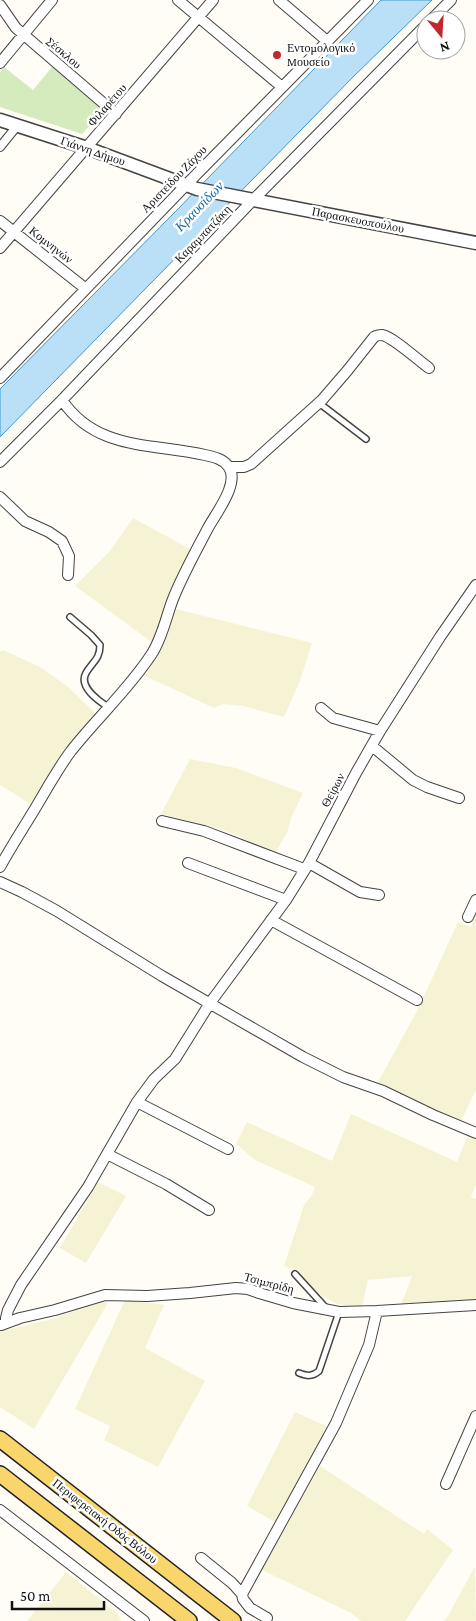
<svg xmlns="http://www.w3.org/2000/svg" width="476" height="1621" font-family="'Crimson Pro',serif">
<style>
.farmland{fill:#f6f3d4}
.green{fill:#d5ebbd}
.water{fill:#b9e0f7;stroke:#3f96cf}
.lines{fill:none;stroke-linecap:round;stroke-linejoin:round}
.service-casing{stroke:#444;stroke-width:8}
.pedestrian-casing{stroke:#444;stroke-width:10}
.minor-casing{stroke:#444;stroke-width:12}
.tertiary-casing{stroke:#444;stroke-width:15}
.primary-casing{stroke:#222;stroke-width:18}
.service{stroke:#fff;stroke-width:5}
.pedestrian{stroke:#fff;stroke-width:8}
.minor{stroke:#fff;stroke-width:10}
.tertiary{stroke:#fff;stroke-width:12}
.primary{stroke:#f9d66b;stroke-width:15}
.poi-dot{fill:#c4262e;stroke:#fff;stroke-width:2}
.labels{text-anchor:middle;stroke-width:5;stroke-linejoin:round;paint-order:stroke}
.poi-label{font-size:12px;fill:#111;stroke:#fff;text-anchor:start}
.street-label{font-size:12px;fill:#111;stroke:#fff}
.water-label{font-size:14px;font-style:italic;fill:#1768a6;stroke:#fff}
</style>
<rect width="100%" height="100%" fill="#fffdf5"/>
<path class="farmland" d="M 133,518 L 192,550 L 153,643 L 75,586 L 110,551 Z
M 176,609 L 312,643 L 300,681 L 284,717 L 243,706 L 223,704 L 214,708 L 145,676 L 160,652 Z
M 3,650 L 40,667 L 67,686 L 96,714 L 76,737 L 32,805 L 0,785 L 0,652 Z
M 190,759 L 236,768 L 303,793 L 291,818 L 287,833 L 275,853 L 258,847 L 237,835 L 209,826 L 161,814 Z
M 476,911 L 476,1090 L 460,1123 L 377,1084 L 417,1011 L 458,922 L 471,927 Z
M 351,1114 L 457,1162 L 468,1134 L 476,1137 L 476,1184 L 471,1197 L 476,1199 L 476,1301 L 401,1305 L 412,1276 L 368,1280 L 362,1307 L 337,1304 L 318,1293 L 298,1274 L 299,1270 L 284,1266 L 304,1205 L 312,1195 L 315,1187 L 255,1160 L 236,1144 L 247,1122 L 332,1161 Z
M 98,1182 L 126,1196 L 86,1263 L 60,1248 Z
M 125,1300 L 164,1305 L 145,1348 L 205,1381 L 158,1467 L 104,1440 L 110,1426 L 75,1409 Z
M 100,1301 L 108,1303 L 34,1429 L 0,1407 L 0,1331 L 49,1320 Z
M 295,1412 L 330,1428 L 277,1523 L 247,1506 Z
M 320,1466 L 424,1534 L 427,1529 L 453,1550 L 405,1621 L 361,1621 L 351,1613 L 262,1570 Z
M 475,1566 L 476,1621 L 444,1621 L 448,1616 Z
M 66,1572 L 118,1614 L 121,1621 L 27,1621 Z"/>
<path class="green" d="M 53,66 L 105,110 L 82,134 L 0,107 L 0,73 L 4,67 L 33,90 Z"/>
<path class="water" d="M 381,0 L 432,0 L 353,77 L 0,437 L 0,389 L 175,212 Z"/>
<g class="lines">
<g class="service-casing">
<path id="service" d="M 319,403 L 366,439
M 70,617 L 91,635 L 100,645 C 100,660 92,662 86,673 C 78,687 99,701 108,707
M 295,1274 L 326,1308
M 299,1373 C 307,1376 312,1377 319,1371 L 339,1312"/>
</g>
<g class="pedestrian-casing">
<path id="pedestrian" d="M 0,147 L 17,126"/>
</g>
<g class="minor-casing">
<path id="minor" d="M 178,0 L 282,87
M 279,0 L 327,41
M 0,5 L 16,28 L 116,114
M 431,20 L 451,0
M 0,63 L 52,0
M 0,221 L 86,289
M 0,248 L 213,0
M 0,378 L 186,185 L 368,0
M 0,462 L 62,400 L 253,200 L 426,25
M 229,467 L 244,467 L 251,464 L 322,400 L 347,371 L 374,337 C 378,335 377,335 382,335 C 393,337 418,360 429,368
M 0,497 L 25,521 L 49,532 L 62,541 L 69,556 L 68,575
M 321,708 L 333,718 L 380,731
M 372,746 L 413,780 L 427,787 L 459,798
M 162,821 L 204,831 L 304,869
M 188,863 L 286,900
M 309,863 L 360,892 L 379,895
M 0,867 C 12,845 26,824 39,802 C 49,785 59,767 71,751 C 97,718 128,690 151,655 C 162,639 166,617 173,599 C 183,574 196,551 208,528 C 216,513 241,482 228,466 C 223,459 214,457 205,455 C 153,443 96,451 62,400
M 0,882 L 22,892 L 57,911 L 162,976 L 303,1057 L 343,1077 L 383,1091 L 433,1115 L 476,1133
M 468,917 L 476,900
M 271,920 L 417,1000
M 137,1102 L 228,1149
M 107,1154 L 166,1184 L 209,1210
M 6,1323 L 6,1318 L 8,1310 L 21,1285 L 88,1187 L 137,1102 L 154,1079 L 175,1059 L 210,1003 L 286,900 L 309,863 L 356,773 L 380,731 L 440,637 L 476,585
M 1,1325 L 20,1318 L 55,1310 L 105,1295 L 147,1296 L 190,1293 L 236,1288 L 248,1289 L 259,1293 L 293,1303 L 339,1312 L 377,1311 L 476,1305
M 446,1484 L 476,1416
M 0,1510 L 144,1621
M 201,1558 L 232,1583 L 242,1594 L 243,1599 L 250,1608 L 267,1618
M 242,1594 L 336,1423 L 369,1345 L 377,1311"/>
</g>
<g class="tertiary-casing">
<path id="tertiary" d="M 0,120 L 87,148 L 197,189 L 476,243"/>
</g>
<g class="primary-casing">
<path id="primary" d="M 0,1439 L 233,1621
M 0,1474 L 189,1621"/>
</g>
<use href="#service" class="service"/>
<use href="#pedestrian" class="pedestrian"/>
<use href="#minor" class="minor"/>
<use href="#tertiary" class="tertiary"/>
<use href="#primary" class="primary"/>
</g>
<circle class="poi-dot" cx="277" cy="55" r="5"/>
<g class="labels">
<g class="poi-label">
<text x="287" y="52">Εντομολογικό<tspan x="287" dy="14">Mουσείο</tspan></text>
</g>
<g class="street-label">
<text transform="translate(64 53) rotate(41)" y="4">Σέσκλου</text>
<text transform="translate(107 105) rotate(-49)" y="4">Φιλαρέτου</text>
<text transform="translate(93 151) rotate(19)" y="4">Γιάννη Δήμου</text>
<text transform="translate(174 179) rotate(-46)" y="4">Αριστείδου Ζάχου</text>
<text transform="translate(358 220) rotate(11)" y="4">Παρασκευοπούλου</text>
<text transform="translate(203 234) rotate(-46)" y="4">Καραμπατζάκη</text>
<text transform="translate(51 245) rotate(38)" y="4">Κομνηνών</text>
<text transform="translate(333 790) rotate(-62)" y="4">Θείρων</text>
<text transform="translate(269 1283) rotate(15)" y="4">Τσιμπρίδη</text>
<text transform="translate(105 1521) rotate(38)" y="4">Περιφερειακή Οδός Βόλου</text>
</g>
<g class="water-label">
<text transform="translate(199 206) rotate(-46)" y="5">Κραυσίδων</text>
</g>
</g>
<g transform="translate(441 35) rotate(162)"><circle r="24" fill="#ffffff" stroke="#a0a0a0"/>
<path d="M0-4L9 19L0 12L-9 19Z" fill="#c4262e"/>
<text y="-8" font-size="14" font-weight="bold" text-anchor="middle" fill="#111111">N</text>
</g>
<path d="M12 1601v8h92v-8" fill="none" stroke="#111111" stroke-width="2.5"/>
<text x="20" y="1601" font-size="15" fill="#111111" stroke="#ffffff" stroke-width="4" paint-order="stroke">50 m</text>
</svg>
